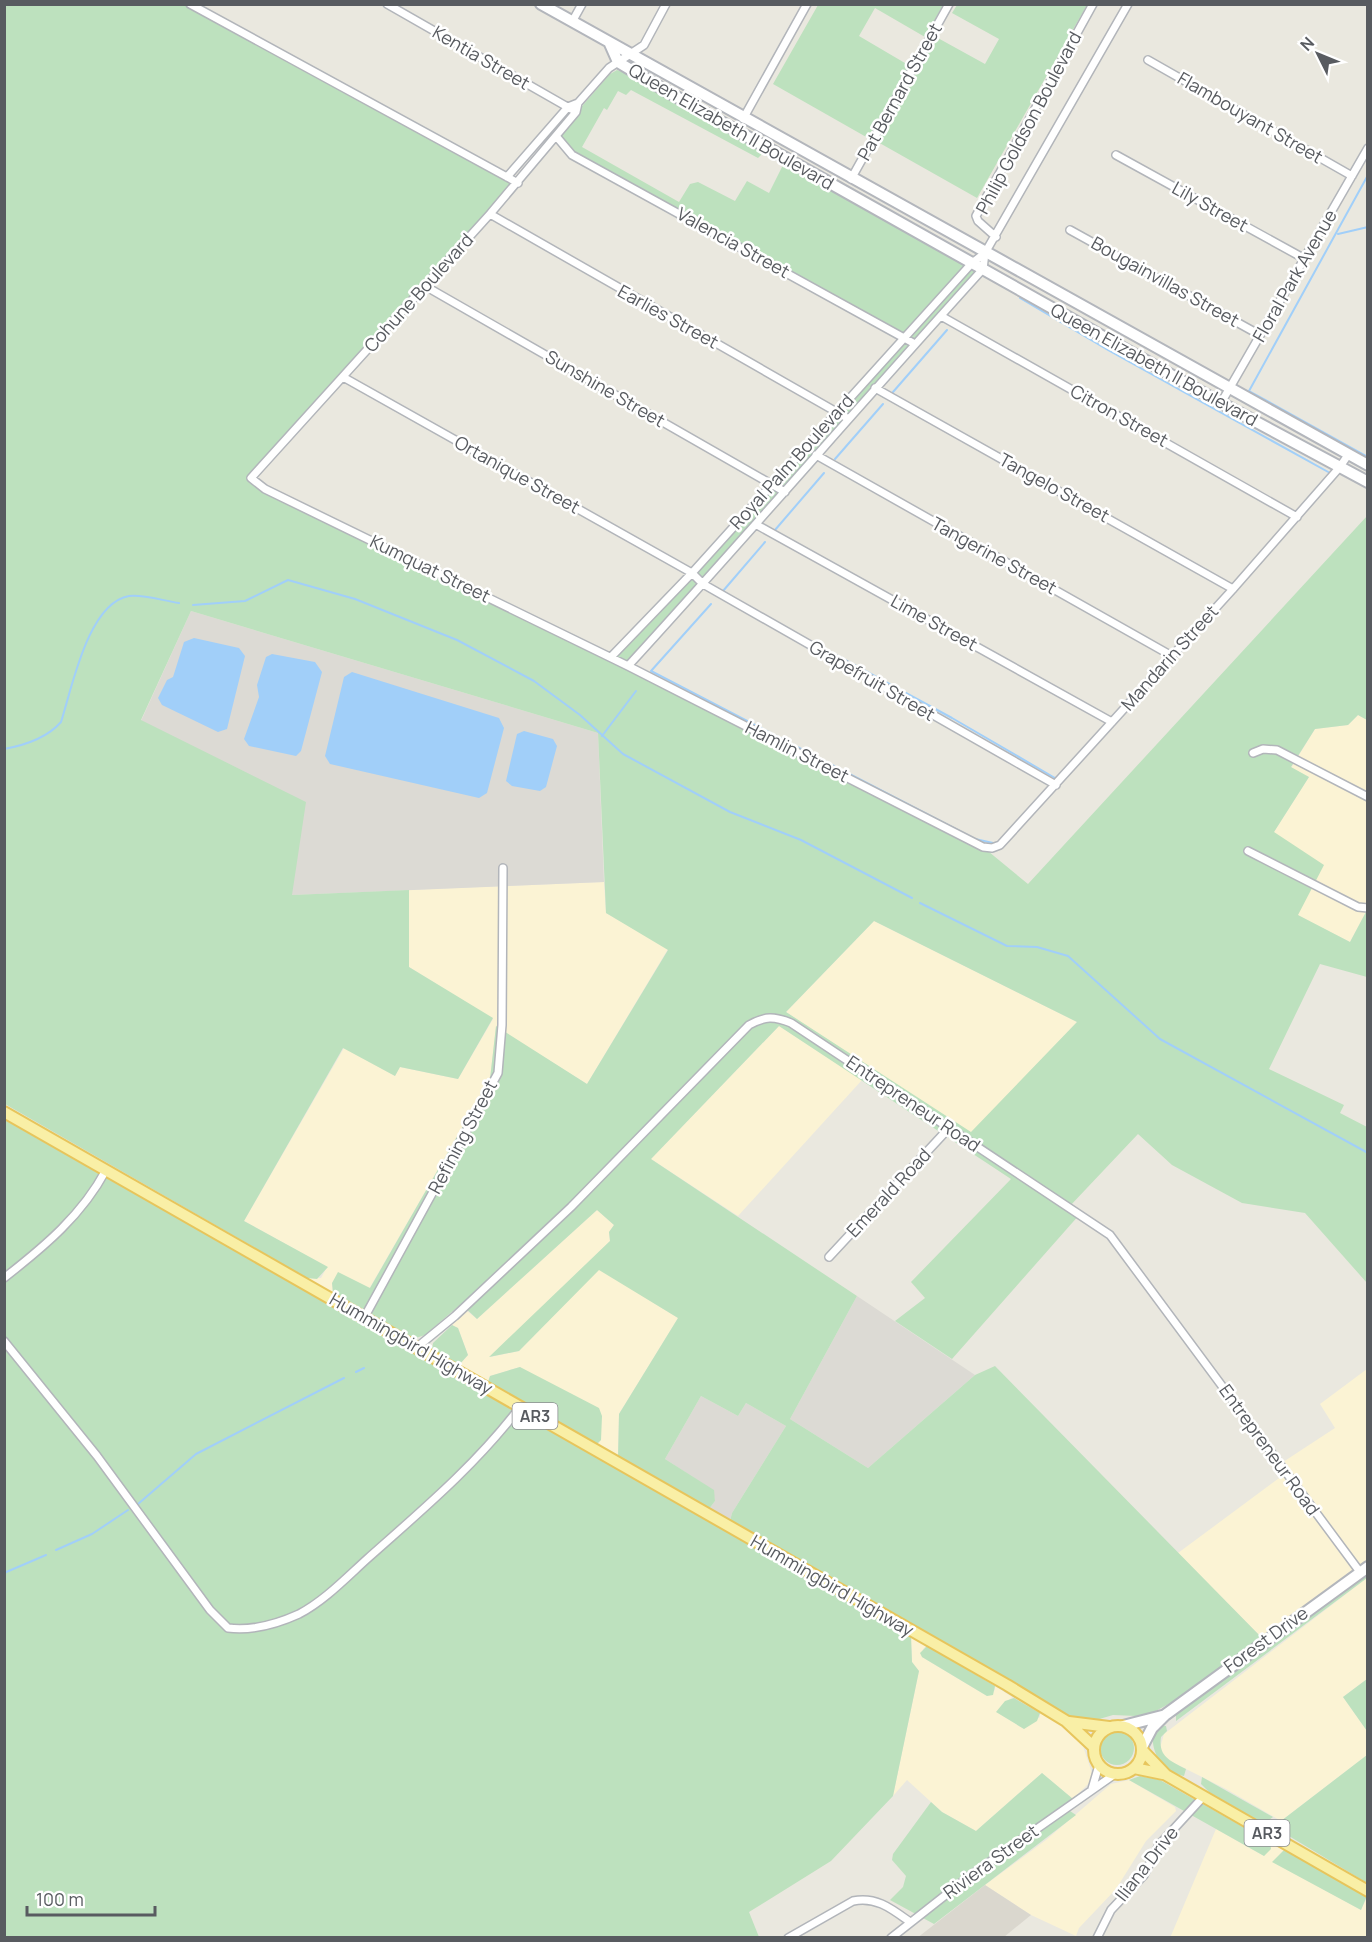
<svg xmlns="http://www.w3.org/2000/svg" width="1372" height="1942" font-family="Manrope,sans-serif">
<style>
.commercial{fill:#fbf3d4}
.industrial{fill:#dcdad4}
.education{fill:#dad7ce}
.green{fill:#bde1be;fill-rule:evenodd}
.water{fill:#a1cff9}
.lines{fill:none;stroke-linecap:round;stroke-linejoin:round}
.stream{stroke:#a1cff9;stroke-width:2}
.street-casing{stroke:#b2b5ba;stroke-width:10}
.secondary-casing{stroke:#b3b6bc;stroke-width:14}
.primary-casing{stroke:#e7c55c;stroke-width:14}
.street{stroke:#fff;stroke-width:7}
.secondary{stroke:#fff;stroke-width:10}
.primary{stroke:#f9efa6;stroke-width:10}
.labels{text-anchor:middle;stroke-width:5;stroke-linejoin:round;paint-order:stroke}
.shield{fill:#fff;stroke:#8a8c90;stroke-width:1.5}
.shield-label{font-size:16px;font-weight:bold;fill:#585b60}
.street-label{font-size:18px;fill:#585b60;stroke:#fff}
</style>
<rect width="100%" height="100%" fill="#eae8df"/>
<path class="commercial" d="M 1358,715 L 1367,720 L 1367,910 L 1350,942 L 1297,915 L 1274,832 L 1309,777 L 1291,768 L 1315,729 L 1348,725 Z
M 604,882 L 606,913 L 668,949 L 587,1084 L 496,1027 L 490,1079 L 369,1289 L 332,1283 L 333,1293 L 307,1278 L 321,1278 L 327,1267 L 244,1221 L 344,1048 L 395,1076 L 400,1067 L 458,1079 L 493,1019 L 409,967 L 409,890 Z
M 874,921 L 1077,1022 L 971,1133 L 786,1012 Z
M 779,1026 L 862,1080 L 738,1216 L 651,1159 Z
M 597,1210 L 614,1225 L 609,1232 L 610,1241 L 490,1357 L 519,1351 L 599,1269 L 678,1318 L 619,1414 L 618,1457 L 597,1444 L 601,1440 L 520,1367 L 490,1376 L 488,1382 L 459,1365 L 468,1355 L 458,1328 L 452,1325 L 467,1311 L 477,1319 Z
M 1367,1369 L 1367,1561 L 1264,1640 L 1178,1553 L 1286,1473 L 1280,1464 L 1335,1428 L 1320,1404 Z
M 1367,1578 L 1367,1679 L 1343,1697 L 1367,1731 L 1367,1755 L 1281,1821 L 1226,1789 L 1166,1759 L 1160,1748 L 1164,1734 Z
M 911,1636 L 927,1645 L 923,1649 L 922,1657 L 987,1696 L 995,1690 L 995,1686 L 1012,1697 L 997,1712 L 1024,1729 L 1040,1717 L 1040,1713 L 1068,1729 L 1083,1746 L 1092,1773 L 1089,1783 L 1073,1799 L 1042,1773 L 976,1831 L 942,1812 L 907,1780 L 893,1796 L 919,1671 L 912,1662 Z
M 1129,1780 L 1175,1807 L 1176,1811 L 1146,1841 L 1116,1889 L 1079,1928 L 1076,1936 L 1031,1915 L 985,1885 L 1046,1840 L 1111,1784 Z
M 1216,1829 L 1264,1856 L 1271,1845 L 1270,1842 L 1284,1850 L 1273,1862 L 1361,1910 L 1367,1897 L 1367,1937 L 1170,1938 Z"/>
<path class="industrial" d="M 191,611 L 598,733 L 604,882 L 292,895 L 141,721 Z
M 857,1296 L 975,1375 L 868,1468 L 790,1419 Z
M 701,1396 L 738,1416 L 746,1403 L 786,1426 L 732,1513 L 730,1521 L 709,1509 L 715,1501 L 713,1490 L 665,1459 Z"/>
<path class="education" d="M 985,1885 L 1031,1915 L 1004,1937 L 917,1938 Z"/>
<path class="green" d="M 4,5 L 190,5 L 518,183 L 251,478 L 610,657 L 904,338 L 572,155 L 556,136 L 610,74 L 617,70 L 625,73 L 763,153 L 758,158 L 631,90 L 626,95 L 618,91 L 607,110 L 604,108 L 582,147 L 679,202 L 690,184 L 698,182 L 735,201 L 747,181 L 769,193 L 783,165 L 983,269 L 628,666 L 983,847 L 1028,884 L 1367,516 L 1367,720 L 1358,715 L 1348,725 L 1315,729 L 1291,767 L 1309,777 L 1274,832 L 1324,865 L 1298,915 L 1350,942 L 1367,910 L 1367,977 L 1320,964 L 1269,1069 L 1344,1105 L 1340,1113 L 1367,1127 L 1367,1283 L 1305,1213 L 1242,1203 L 1172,1165 L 1138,1134 L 1069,1207 L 1080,1214 L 952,1359 L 895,1321 L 925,1298 L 911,1282 L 1011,1179 L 779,1026 L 651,1159 L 857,1296 L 790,1419 L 868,1468 L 975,1375 L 995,1366 L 1264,1640 L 1204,1685 L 1152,1713 L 1136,1716 L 1113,1715 L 1096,1720 L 1072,1717 L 730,1521 L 732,1513 L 786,1426 L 746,1403 L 738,1416 L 701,1396 L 665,1459 L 714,1490 L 715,1501 L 709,1509 L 618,1457 L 619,1414 L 678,1318 L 599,1270 L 519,1351 L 489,1357 L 610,1241 L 609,1232 L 614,1225 L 597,1210 L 477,1319 L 461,1304 L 425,1335 L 413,1339 L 333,1293 L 332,1283 L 338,1272 L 370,1288 L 490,1079 L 496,1026 L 587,1084 L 668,950 L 606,913 L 598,733 L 191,611 L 141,720 L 306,802 L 292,895 L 409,890 L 409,967 L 493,1018 L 458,1079 L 400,1067 L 395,1076 L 343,1048 L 244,1221 L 328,1267 L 317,1279 L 307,1278 L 5,1104 ZM 874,921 L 1077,1022 L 971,1132 L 786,1012 Z
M 818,5 L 943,5 L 925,37 L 875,8 L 859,36 L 910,66 L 868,138 L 773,84 Z
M 957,5 L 1087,5 L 977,198 L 876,141 L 936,37 L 985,64 L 999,39 L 952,13 Z
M 5,1120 L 911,1636 L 912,1662 L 919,1671 L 893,1796 L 831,1861 L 749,1912 L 759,1937 L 5,1937 Z
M 452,1325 L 458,1328 L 468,1355 L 459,1365 L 432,1350 L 433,1343 Z
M 520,1367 L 599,1408 L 602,1416 L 601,1440 L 597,1444 L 488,1382 L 490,1376 Z
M 1367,1571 L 1367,1578 L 1176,1721 L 1176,1713 Z
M 927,1646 L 995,1686 L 993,1695 L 987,1696 L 922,1657 L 920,1653 Z
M 1367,1679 L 1367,1731 L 1343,1697 Z
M 1014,1698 L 1040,1713 L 1037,1721 L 1024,1729 L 996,1712 L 1005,1701 Z
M 1161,1725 L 1166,1726 L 1167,1731 L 1161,1737 C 1158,1757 1171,1761 1186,1769 L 1184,1776 C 1165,1773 1151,1754 1153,1736 Z
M1100 1748a17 17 0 1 1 34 0a17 17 0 1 1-34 0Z
M 1367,1755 L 1367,1883 L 1274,1827 L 1278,1820 L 1281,1821 Z
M 1042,1773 L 1073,1799 L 1064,1807 L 1076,1815 L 934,1924 L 890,1900 L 903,1887 L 906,1876 L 892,1860 L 893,1854 L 931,1802 L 942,1812 L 976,1831 Z
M 1140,1776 L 1160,1780 L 1270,1842 L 1271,1849 L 1264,1856 L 1129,1780 Z
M 1202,1777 L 1273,1817 L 1264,1824 L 1209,1792 L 1201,1784 Z
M 1284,1850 L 1367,1896 L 1361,1910 L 1272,1862 Z"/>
<path class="water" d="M 194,638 L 239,648 L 245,656 L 227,729 L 218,732 L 162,705 L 158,698 L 167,680 L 173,677 L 184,642 Z
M 272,654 L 315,662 L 322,672 L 301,751 L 296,756 L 249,746 L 244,739 L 259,697 L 257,685 L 266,657 Z
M 352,672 L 499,718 L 504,728 L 487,793 L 479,798 L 330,764 L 325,756 L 344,677 Z
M 524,731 L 553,739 L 557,746 L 546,787 L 540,791 L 512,786 L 506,781 L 517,734 Z"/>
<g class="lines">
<path class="stream" d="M 1368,175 L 1249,391 L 1368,457
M 1338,234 L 1368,227
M 1020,298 L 1108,350 L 1330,473
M 893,392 L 947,330
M 835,459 L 883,404
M 775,530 L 824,473
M 729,595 L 723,591 L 765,542
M 711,604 L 651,671 L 975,839 L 993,843
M 193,605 L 245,601 L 288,580 L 355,599 L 457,640 L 534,681 L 580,715 L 623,754 L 730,812 L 801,840 L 912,898
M 786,628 L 952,718 L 1055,778 L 1059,777
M 602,736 L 636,691
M 4,749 C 26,745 47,738 61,722 C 72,688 88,603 129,596 C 143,594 164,601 179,603
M 920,903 L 1007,946 L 1037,947 L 1068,956 L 1160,1039 L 1368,1153
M 356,1372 L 364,1368
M 138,1504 L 196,1454 L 344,1378
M 56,1550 L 92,1534 L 128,1510
M 4,1573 L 46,1555"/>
<g class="street-casing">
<path id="street" d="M 190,4 L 518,183
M 387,4 L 571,109
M 572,22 L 582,4
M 1148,60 L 1352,176
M 578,103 L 576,112 L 490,214 L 251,478 L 265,489 L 628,666 L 983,847 L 992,848 L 1000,845 L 1233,589 L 1339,468 L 1348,455
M 743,119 L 807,4
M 556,136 L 572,155 L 915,344
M 1116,155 L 1305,259
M 507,177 L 568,107 L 578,103 L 609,68 L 644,45 L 666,4
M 851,179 L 949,4
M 490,214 L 847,418
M 1070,230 L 1260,335
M 996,237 L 978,221 L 976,216 L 1093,4
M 425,286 L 785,492
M 941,316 L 1297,517
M 343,377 L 692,573 L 703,584 L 1056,785
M 875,388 L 1233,589
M 1221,403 L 1368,148
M 816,455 L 1172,656
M 757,525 L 1112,722
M 611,657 L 692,573 L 972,263 L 985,253 L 1128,4
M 628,666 C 748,535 864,400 983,269 L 985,253
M 1253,753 L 1263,749 L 1277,750 L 1368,797
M 1248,851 L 1358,907 L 1368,908
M 829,1257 L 949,1128
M 4,1278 C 45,1246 82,1215 106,1170
M 364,1318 L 498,1073 L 502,1025 L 503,868
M 4,1341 L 97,1456 L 210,1610 L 228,1628 C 252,1631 277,1624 299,1614 C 324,1601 346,1578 367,1559 C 421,1511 476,1465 520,1407
M 416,1348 L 455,1316 L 571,1207 L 749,1025 C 765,1016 774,1016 791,1023 L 1110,1235 L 1360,1572
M 1092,1789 L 1099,1765
M 788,1938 L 853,1901 C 876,1896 892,1909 910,1922
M 891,1938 L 971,1875 L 1115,1774
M 1097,1938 L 1111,1910 L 1144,1875 L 1159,1845 L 1204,1796"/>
</g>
<g class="secondary-casing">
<path id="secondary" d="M 541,4 L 1368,465
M 610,44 L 618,62 L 668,92 L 1221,403 L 1368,482
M 1123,1726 L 1162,1716
M 1142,1747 L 1152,1728 L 1165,1715 L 1368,1567"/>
</g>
<g class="primary-casing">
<path id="primary" d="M 4,1112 L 1007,1685 L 1066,1721 L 1094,1747
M 1069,1722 L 1109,1727
M1094 1750a24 24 0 1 1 48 0a24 24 0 1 1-48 0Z
M 1142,1750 L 1166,1775 L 1368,1891
M 1134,1768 L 1163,1774"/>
</g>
<use href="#street" class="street"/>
<use href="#secondary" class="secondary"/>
<use href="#primary" class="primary"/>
</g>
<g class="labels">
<g class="shield">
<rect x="512.5" y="1403" width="45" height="26" rx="4.5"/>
<rect x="1244.5" y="1820" width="45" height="26" rx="4.5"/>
</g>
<g class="shield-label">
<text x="535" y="1422">AR3</text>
<text x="1267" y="1839">AR3</text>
</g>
<g class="street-label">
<text transform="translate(481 58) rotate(30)" y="6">Kentia Street</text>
<text transform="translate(900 92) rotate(-61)" y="6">Pat Bernard Street</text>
<text transform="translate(1250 118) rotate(30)" y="6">Flambouyant Street</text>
<text transform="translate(1029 123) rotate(-62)" y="6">Philip Goldson Boulevard</text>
<text transform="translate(731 127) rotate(30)" y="6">Queen Elizabeth II Boulevard</text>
<text transform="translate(1210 207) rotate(29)" y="6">Lily Street</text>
<text transform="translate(733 243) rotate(29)" y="6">Valencia Street</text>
<text transform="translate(1295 276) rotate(-60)" y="6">Floral Park Avenue</text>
<text transform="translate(1165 282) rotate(29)" y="6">Bougainvillas Street</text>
<text transform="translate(419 293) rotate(-48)" y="6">Cohune Boulevard</text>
<text transform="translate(668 317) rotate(29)" y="6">Earlies Street</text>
<text transform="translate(1154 365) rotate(29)" y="6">Queen Elizabeth II Boulevard</text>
<text transform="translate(605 389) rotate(30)" y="6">Sunshine Street</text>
<text transform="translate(1119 416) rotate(29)" y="6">Citron Street</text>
<text transform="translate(792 462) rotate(-48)" y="6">Royal Palm Boulevard</text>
<text transform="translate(517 475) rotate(29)" y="6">Ortanique Street</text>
<text transform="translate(1054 488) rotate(29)" y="6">Tangelo Street</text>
<text transform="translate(994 556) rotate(29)" y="6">Tangerine Street</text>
<text transform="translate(430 569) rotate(26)" y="6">Kumquat Street</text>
<text transform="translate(934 623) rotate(29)" y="6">Lime Street</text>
<text transform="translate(1170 658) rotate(-48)" y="6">Mandarin Street</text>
<text transform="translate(872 681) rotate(30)" y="6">Grapefruit Street</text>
<text transform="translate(797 752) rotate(27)" y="6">Hamlin Street</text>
<text transform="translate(913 1104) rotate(34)" y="6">Entrepreneur Road</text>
<text transform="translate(463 1137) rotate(-62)" y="6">Refining Street</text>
<text transform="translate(889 1193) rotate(-47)" y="6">Emerald Road</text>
<text transform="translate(411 1344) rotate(30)" y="6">Hummingbird Highway</text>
<text transform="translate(1269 1450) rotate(54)" y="6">Entrepreneur Road</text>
<text transform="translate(832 1586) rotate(30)" y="6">Hummingbird Highway</text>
<text transform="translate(1266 1640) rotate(-36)" y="6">Forest Drive</text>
<text transform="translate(991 1862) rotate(-36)" y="6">Riviera Street</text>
<text transform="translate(1147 1864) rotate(-52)" y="6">Iliana Drive</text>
</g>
</g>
<rect width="1372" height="1942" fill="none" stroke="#585b60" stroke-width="12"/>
<g transform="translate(1318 54) rotate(313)" stroke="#ffffff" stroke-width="4.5" paint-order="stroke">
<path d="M0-4.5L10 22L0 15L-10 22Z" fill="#585b60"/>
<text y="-9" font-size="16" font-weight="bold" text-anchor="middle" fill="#585b60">N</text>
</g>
<path d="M27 1906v9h128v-9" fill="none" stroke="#585b60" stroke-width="3"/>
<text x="36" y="1906" font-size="18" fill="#585b60" stroke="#ffffff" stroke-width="4.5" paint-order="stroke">100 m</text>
</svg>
